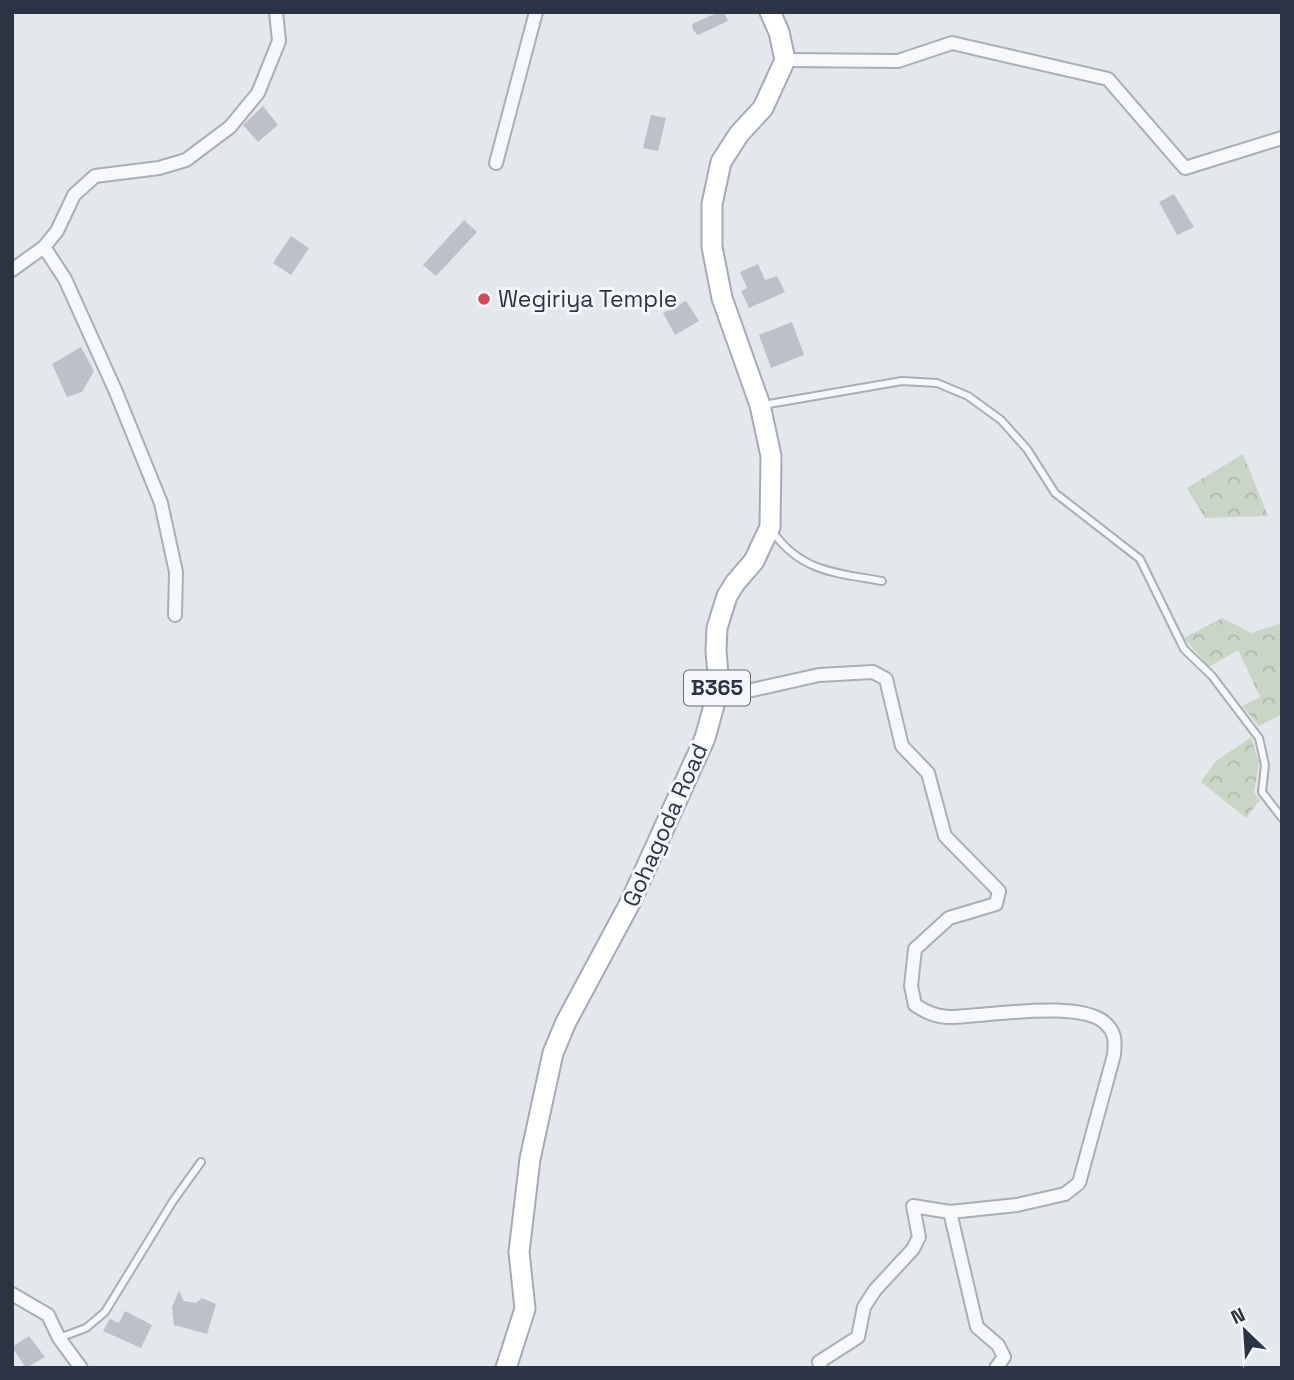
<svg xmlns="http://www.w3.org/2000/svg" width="1294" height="1380" font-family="'Space Grotesk',sans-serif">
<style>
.forest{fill:url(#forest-crowns)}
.building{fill:#bbc0ca}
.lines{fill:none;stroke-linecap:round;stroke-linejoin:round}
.service-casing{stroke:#a9aeb7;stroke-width:10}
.minor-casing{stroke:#a9aeb7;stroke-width:16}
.primary-casing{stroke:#a3abb8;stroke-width:23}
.service{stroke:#f7f8fa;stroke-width:6}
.minor{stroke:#f7f8fa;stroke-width:12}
.primary{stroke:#fff;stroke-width:19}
.poi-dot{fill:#d1495b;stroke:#f4f6f9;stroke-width:2.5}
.labels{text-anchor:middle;stroke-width:6;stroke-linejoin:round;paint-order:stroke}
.shield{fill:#f4f6f9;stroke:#676e7b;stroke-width:2}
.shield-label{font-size:21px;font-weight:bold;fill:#2b3445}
.poi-label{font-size:23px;fill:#2b3445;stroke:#f4f6f9;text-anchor:start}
.street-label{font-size:23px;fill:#2b3445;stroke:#f4f6f9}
</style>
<defs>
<pattern id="forest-crowns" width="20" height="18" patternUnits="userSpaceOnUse" patternTransform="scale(1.75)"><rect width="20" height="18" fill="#c9d6c5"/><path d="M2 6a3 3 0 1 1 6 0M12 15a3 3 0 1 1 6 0" fill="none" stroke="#adb8ab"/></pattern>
</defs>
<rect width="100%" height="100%" fill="#e4e7ec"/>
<path class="forest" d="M 1243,454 L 1268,516 L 1205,518 L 1187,488 Z
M 1222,618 L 1251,633 L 1282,623 L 1282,714 L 1259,726 L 1242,706 L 1260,697 L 1238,650 L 1209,667 L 1184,638 Z
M 1251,737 L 1259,763 L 1254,793 L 1260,800 L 1246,818 L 1201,782 L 1215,762 Z"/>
<path class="building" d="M 719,12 L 724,12 L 728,21 L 698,35 L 693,30 L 692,24 Z
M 263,106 L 278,125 L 258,142 L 243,125 Z
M 651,115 L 666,118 L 658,151 L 643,148 Z
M 1174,194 L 1194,227 L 1177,235 L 1159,202 Z
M 464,220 L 477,232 L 436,276 L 423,265 Z
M 291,236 L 309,248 L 291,275 L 273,263 Z
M 758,264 L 765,280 L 777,276 L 785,292 L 749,308 L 741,291 L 747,288 L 740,272 Z
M 686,301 L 699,321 L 675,335 L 663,313 Z
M 792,322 L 804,355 L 771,368 L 759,335 Z
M 81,347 L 94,371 L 82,392 L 67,397 L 52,364 Z
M 179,1291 L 184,1301 L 196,1303 L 202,1298 L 216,1304 L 207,1334 L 174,1325 L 172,1307 Z
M 125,1311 L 152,1325 L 141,1348 L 103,1331 L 110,1319 L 119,1323 Z
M 29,1336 L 45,1357 L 26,1368 L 12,1347 Z"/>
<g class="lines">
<g class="service-casing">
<path id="service" d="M 763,405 L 902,381 L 937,383 L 968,396 L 1001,420 L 1027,449 L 1055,493 L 1140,559 L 1184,649 L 1212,676 L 1259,738 L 1265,765 L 1262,792 L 1282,818
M 773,532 C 801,572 837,573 882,581
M 59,1338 L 86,1328 L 105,1312 L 173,1201 L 201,1162"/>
</g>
<g class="minor-casing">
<path id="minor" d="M 785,60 L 898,61 L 952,43 L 1108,79 L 1185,168 L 1282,138
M 496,163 L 536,12
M 44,247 L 65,279 L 116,392 L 161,503 L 176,572 L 175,615
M 12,270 L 44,247 L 57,231 L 74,195 L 95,176 L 159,168 L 186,160 L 230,127 L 258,93 L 279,41 L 276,12
M 716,698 L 819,675 L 873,672 L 886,679 L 902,746 L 928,773 L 945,836 L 999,891 L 996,904 L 949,918 L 915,949 L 911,986 L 915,1005 C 926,1012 936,1017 949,1017 C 983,1017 1084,998 1107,1025 C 1116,1034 1115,1043 1114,1055 L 1079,1183 L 1065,1194 L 1017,1205 L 950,1212 L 913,1206 L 919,1237 L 913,1249 L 875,1290 L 864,1307 L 858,1337 L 819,1362 L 821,1368
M 950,1212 L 977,1327 L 998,1345 L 1004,1357 L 996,1368
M 12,1294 L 48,1315 L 59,1338 L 81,1368"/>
</g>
<g class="primary-casing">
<path id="primary" d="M 506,1368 L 525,1309 L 519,1252 L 530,1159 L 553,1053 L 566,1022 L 630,903 L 705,738 L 716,698 L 718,674 L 716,651 L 717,628 L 721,615 L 727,596 L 735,583 L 754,561 L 770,527 L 771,456 L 760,405 L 722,298 L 712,247 L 712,204 L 721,162 L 739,134 L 763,108 L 785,60 L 779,32 L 770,12"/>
</g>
<use href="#service" class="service"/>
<use href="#minor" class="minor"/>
<use href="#primary" class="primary"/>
</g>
<circle class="poi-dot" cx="484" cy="299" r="7"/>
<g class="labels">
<rect class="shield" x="684" y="670.5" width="66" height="35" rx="5"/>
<g class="shield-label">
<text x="717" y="695">B365</text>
</g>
<g class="poi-label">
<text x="498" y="307">Wegiriya Temple</text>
</g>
<g class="street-label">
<text transform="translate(665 825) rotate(-66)" y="8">Gohagoda Road</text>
</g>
</g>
<rect width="1294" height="1380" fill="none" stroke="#2b3445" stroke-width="28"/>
<g transform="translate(1245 1331) rotate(335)" stroke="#f4f6f9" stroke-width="5" paint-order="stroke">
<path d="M0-5L12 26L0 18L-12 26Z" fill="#2b3445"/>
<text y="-10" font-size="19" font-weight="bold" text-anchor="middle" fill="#2b3445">N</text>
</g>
</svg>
